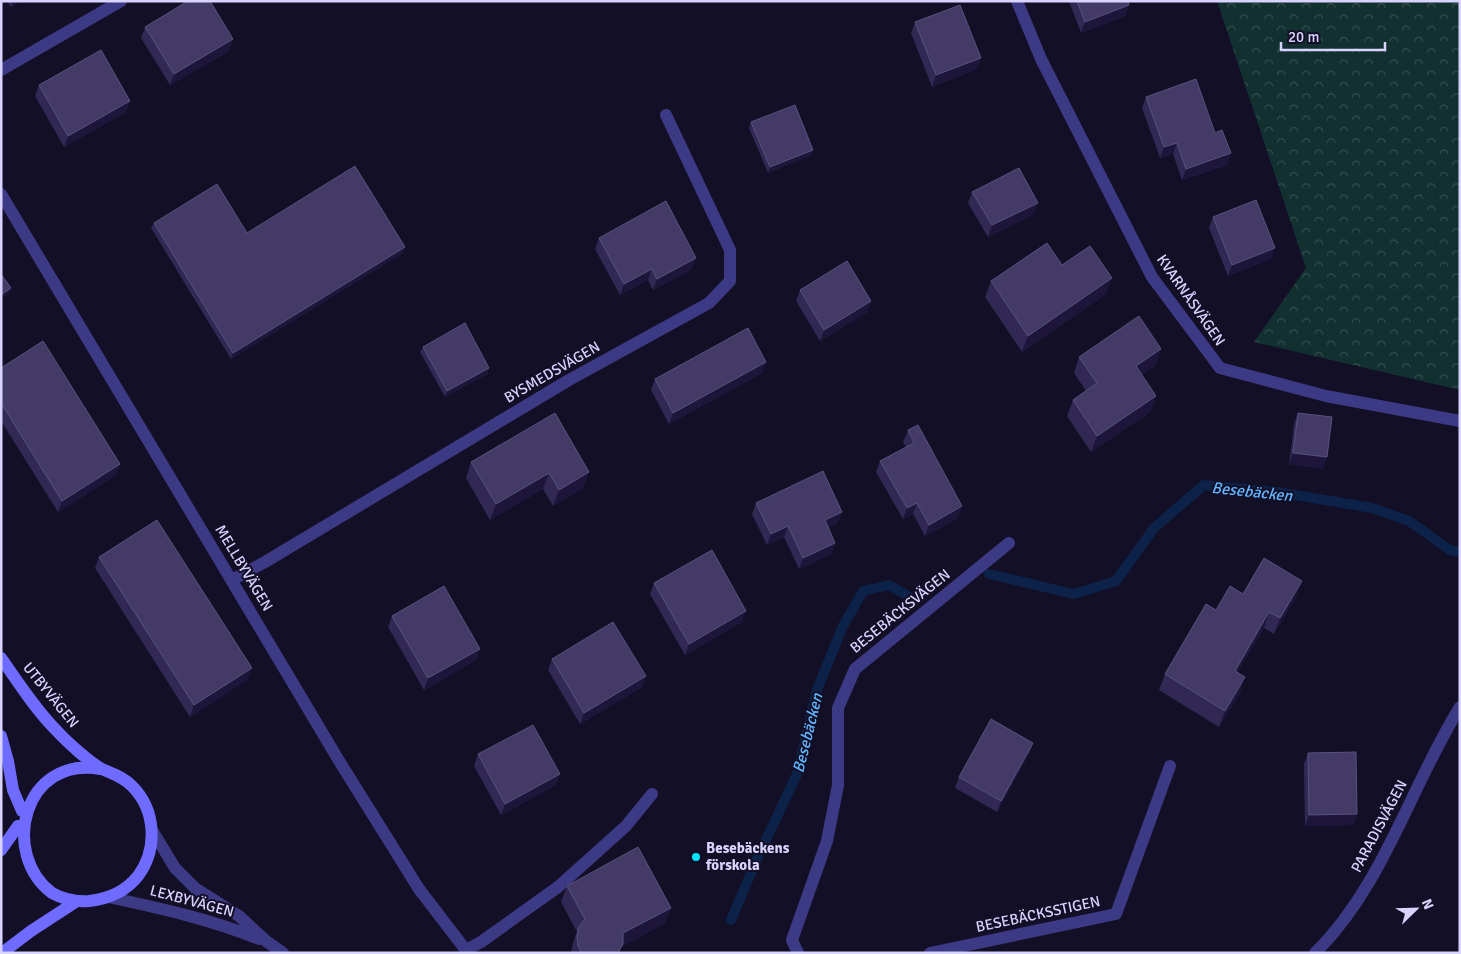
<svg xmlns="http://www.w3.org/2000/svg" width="1461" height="954" font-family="Signika,sans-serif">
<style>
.forest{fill:url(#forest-crowns)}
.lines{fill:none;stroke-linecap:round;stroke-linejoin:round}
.stream{stroke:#0c2248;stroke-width:10}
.service{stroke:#3d3a85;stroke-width:12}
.minor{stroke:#3d3a85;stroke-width:12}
.tertiary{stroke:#3d3a85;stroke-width:12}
.secondary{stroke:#6f6bff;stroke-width:12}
.wall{fill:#312854}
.shaded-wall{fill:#1d163a}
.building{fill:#433a66;stroke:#5a527e}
.poi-dot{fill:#00e5ff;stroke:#130f26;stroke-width:2}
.labels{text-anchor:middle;stroke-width:4;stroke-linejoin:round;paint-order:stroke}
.street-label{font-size:15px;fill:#d9d4ff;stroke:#130f26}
.poi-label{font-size:15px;font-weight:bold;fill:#d9d4ff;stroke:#130f26;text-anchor:start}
.water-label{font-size:16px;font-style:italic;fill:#62b6ff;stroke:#130f26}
</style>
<defs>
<pattern id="forest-crowns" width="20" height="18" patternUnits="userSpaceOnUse" patternTransform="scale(1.25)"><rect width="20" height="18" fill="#12302f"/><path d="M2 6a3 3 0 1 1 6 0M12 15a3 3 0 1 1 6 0" fill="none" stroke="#344d4e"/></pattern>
</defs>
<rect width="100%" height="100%" fill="#130f26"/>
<path class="forest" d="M 1217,1 L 1460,1 L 1460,390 L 1254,342 L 1306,268 Z"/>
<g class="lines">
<path class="stream" d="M 989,574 L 1074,594 L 1116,581 L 1154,528 L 1204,485 L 1277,492 L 1372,508 L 1409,521 L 1450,550 L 1460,552
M 731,920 L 757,859 L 797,774 L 817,690 L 843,626 L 863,591 L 889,585 L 910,597"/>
<path class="service" d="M 466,950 L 481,942 L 558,887 L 626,826 L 652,794"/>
<path class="minor" d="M 1017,1 L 1041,59 L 1152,277 L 1220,368 L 1326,396 L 1460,421
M 1,70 L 121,1
M 1,194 L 341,764 L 419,889 L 468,953
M 232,580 L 265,562 L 569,380 L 709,303 L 730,281 L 730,250 L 666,115
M 798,953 L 792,940 L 827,841 L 838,785 L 838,708 L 855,669 L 1009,543
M 930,953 L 1116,914 L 1170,766
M 1315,953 C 1384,885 1410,787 1460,707"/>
<path class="tertiary" d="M 152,830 L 175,868 L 195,888 L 239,916 L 266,941 L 283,953
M 108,897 C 159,908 210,919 259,939"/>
<path class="secondary" d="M 1,658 C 18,682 35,709 56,730 C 66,741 90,763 102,769 C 113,774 123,777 132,786 C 156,810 158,849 138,876 C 126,891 108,899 89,901 C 76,902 63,899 52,893 C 0,854 23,755 101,769
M 1,736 L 8,761 L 13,790 L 22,811
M 1,850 L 18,826
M 2,953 L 31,931 L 77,901"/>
</g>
<path class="wall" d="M 7,1 L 21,1 L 11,7 Z
M 1069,1 L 1128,1 L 1129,5 L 1125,16 L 1081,33 Z
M 915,22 L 977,69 L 932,87 L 911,33 Z
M 145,27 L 233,39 L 229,51 L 170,85 L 141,38 Z
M 39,85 L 130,101 L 126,112 L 64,147 L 35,96 Z
M 1146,97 L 1215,133 L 1231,153 L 1227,165 L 1182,180 L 1173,154 L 1160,158 L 1142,108 Z
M 751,122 L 813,150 L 811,155 L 768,173 L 749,128 Z
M 972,192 L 1034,214 L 988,237 L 968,203 Z
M 1213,217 L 1271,259 L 1228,276 L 1209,228 Z
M 154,223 L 247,233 L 403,253 L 231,359 L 151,228 Z
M 599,238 L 692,269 L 653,290 L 648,280 L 620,295 L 595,249 Z
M 1062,265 L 1106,294 L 1022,352 L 985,297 L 991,281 Z
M 800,290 L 871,301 L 867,312 L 820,341 L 796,301 Z
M 423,347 L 489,368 L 487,374 L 445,397 L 420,352 Z
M 1079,357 L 1156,365 L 1141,375 L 1156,396 L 1150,412 L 1091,452 L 1067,416 L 1073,400 L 1086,391 L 1074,373 Z
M 766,362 L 762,373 L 669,424 L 651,390 L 655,379 Z
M 1,368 L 120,464 L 116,475 L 58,512 L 1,421 Z
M 1298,413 L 1323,469 L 1289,464 L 1294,424 Z
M 908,430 L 958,518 L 925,536 L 913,514 L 903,519 L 876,472 L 880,461 L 906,447 L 903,442 Z
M 471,462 L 589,472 L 583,488 L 553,506 L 543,489 L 490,520 L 466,478 Z
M 756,503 L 838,523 L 828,527 L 835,543 L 831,554 L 799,569 L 784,537 L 767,545 L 752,514 Z
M 99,557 L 248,679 L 190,717 L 95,568 Z
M 654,583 L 742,622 L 685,655 L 650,594 Z
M 1243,594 L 1296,597 L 1274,634 L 1264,628 L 1237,672 L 1240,693 L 1219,727 L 1159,690 L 1165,674 L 1216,610 Z
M 392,616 L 480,649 L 476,660 L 424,690 L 388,627 Z
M 552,659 L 642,687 L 580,724 L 548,670 Z
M 1033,743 L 1029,754 L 997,812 L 955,788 L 959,777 Z
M 1308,753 L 1357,814 L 1353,825 L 1305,826 L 1304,764 Z
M 478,754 L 556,785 L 501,815 L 474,766 Z
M 567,886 L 671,908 L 665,923 L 621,947 L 619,953 L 571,953 L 573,943 L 577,932 L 561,902 Z"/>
<path class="shaded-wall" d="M 13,1 L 21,1 L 11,7 Z
M 1129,5 L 1125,16 L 1081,33 L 1085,22 Z
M 233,39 L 229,51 L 170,85 L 174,74 Z
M 981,58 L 977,69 L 932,87 L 936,75 Z
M 130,101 L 126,112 L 64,147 L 68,136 Z
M 1177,143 L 1173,154 L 1160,158 L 1164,147 Z
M 813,150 L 811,155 L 768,173 L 770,167 Z
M 1231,153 L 1227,165 L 1182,180 L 1186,169 Z
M 1038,203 L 1034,214 L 988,237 L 992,225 Z
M 405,247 L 403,253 L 231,359 L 233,353 Z
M 1275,248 L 1271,259 L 1228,276 L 1232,265 Z
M 696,258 L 692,269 L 653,290 L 657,279 Z
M 652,269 L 648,280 L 620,295 L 624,284 Z
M 1112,278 L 1106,294 L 1022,352 L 1028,336 Z
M 11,288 L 9,294 L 1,299 L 1,295 Z
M 871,301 L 867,312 L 820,341 L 824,330 Z
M 1161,349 L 1156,365 L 1130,382 L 1136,366 Z
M 766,362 L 762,373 L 669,424 L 673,413 Z
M 489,368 L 487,374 L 445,397 L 447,391 Z
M 1156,396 L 1150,412 L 1091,452 L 1097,436 Z
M 1293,453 L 1327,457 L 1323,469 L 1289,464 Z
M 120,464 L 116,475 L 58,512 L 62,501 Z
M 589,472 L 583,488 L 553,506 L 559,490 Z
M 549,473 L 543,489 L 490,520 L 496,504 Z
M 917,503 L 913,514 L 903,519 L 907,508 Z
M 962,506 L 958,518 L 925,536 L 929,525 Z
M 842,512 L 838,523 L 820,531 L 825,520 Z
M 788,526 L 784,537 L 767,545 L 771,534 Z
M 835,543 L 831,554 L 799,569 L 803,558 Z
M 1302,581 L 1296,597 L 1274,634 L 1280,618 Z
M 746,611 L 742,622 L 685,655 L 689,644 Z
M 1269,612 L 1264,628 L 1229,687 L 1235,671 Z
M 480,649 L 476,660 L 424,690 L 428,678 Z
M 252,668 L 248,679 L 190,717 L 194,705 Z
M 646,676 L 642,687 L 580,724 L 584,713 Z
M 1245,677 L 1240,693 L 1219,727 L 1225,711 Z
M 1033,743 L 1029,754 L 997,812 L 1001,801 Z
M 560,774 L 556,785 L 501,815 L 505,804 Z
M 1357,814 L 1353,825 L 1305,826 L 1309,815 Z
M 671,908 L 665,923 L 621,947 L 619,953 L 618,953 L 623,933 Z"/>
<path class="building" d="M 188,1 L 210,1 L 233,39 L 174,74 L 145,27 Z
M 1077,1 L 1128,1 L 1129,5 L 1085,22 Z
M 960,5 L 981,58 L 936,75 L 915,22 Z
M 101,50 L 130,101 L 68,136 L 39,85 Z
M 1196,79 L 1215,133 L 1222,130 L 1231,153 L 1186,169 L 1177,143 L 1164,147 L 1146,97 Z
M 795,105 L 813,150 L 770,167 L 751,122 Z
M 355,166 L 405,247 L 233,353 L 154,223 L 217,184 L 247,233 Z
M 1019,168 L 1038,203 L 992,225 L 972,192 Z
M 1256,200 L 1275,248 L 1232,265 L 1213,217 Z
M 666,201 L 696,258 L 657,279 L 652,269 L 624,284 L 599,238 Z
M 1047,243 L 1062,265 L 1090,246 L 1112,278 L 1028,336 L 991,281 Z
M 847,261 L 871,301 L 824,330 L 800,290 Z
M 1,274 L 11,288 L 1,295 Z
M 1139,316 L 1161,349 L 1136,366 L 1156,396 L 1097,436 L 1073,400 L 1097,383 L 1079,357 Z
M 465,323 L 489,368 L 447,391 L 423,347 Z
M 748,328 L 766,362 L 673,413 L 655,379 Z
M 43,341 L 120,464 L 62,501 L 1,403 L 1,368 Z
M 555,413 L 589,472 L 559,490 L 549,473 L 496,504 L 471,462 Z
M 1298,413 L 1332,417 L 1327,457 L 1293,453 Z
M 918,425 L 962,506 L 929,525 L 917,503 L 907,508 L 880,461 L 914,443 L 908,430 Z
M 823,471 L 842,512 L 825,520 L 835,543 L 803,558 L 788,526 L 771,534 L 756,503 Z
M 157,520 L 252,668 L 194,705 L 99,557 Z
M 712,550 L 746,611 L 689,644 L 654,583 Z
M 1264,558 L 1302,581 L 1280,618 L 1269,612 L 1235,671 L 1245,677 L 1225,711 L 1165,674 L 1206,604 L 1216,610 L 1230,586 L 1243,594 Z
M 444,586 L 480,649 L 428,678 L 392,616 Z
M 613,622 L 646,676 L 584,713 L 552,659 Z
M 991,719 L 1033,743 L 1001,801 L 959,777 Z
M 533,725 L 560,774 L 505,804 L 478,754 Z
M 1356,752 L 1357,814 L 1309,815 L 1308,753 Z
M 638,847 L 671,908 L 623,933 L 623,944 L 618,953 L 582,953 L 578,946 L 577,936 L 579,927 L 585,919 L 567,886 Z"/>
<circle class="poi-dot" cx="696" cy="857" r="5"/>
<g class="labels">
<g class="street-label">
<text transform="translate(1191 300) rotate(55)" y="5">KVARNÅSVÄGEN</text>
<text transform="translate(552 372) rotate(-30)" y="5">BYSMEDSVÄGEN</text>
<text transform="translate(244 568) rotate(59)" y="5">MELLBYVÄGEN</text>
<text transform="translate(900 611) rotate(-39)" y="5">BESEBÄCKSVÄGEN</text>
<text transform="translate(51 695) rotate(51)" y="5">UTBYVÄGEN</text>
<text transform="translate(1379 826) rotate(-62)" y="5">PARADISVÄGEN</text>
<text transform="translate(192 901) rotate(15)" y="5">LEXBYVÄGEN</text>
<text transform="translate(1038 914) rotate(-12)" y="5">BESEBÄCKSSTIGEN</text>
</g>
<g class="poi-label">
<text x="706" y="853">Besebäckens<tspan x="706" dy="17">förskola</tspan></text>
</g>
<g class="water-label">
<text transform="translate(1252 491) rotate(6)" y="6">Besebäcken</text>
<text transform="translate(807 733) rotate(-76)" y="6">Besebäcken</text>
</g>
</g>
<rect width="1461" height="954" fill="none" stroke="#d9d4ff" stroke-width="5"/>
<g transform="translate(1416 909) rotate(67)" stroke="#130f26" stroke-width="4" paint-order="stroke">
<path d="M0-4L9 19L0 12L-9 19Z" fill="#d9d4ff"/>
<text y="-8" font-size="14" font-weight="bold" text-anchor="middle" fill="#d9d4ff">N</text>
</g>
<path d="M1281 42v8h104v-8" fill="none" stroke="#d9d4ff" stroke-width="2.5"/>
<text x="1288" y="42" font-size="15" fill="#d9d4ff" stroke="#130f26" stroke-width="4" paint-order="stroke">20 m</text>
</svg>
